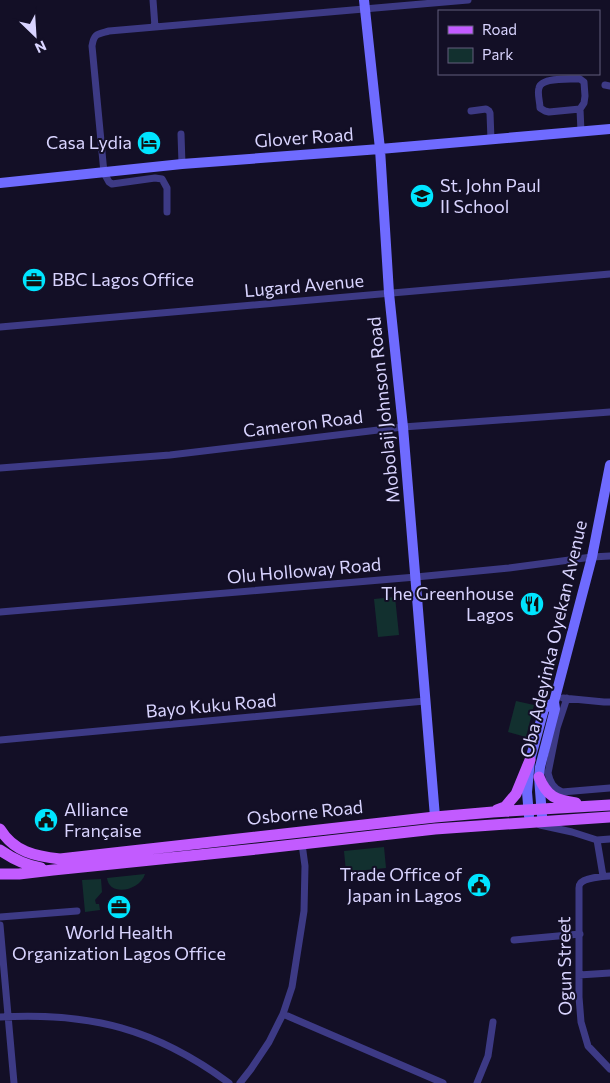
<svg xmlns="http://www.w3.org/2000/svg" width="610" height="1083" font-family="Commissioner,sans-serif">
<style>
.green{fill:#12302f}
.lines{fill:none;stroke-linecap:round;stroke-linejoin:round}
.street{stroke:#3d3a85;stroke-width:7}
.secondary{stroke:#6f6bff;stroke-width:10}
.primary{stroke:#c25bff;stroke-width:11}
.labels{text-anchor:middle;stroke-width:4;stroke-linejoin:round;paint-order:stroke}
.street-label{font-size:18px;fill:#d9d4ff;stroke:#130f26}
.poi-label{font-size:18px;fill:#d9d4ff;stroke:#130f26;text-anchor:end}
</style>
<rect width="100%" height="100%" fill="#130f26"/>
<path class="green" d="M 395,597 L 399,635 L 378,637 L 374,599 Z
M 516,701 L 534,705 L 526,737 L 508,732 Z
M 384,847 L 386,868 L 346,872 L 344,851 Z
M 145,874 C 140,891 109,897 107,878 Z
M 101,879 L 102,892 L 95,900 L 96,904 L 99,904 L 100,910 L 85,912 L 82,880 Z"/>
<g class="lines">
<path class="street" d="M 153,0 L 155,27
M 605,85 L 610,86
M 580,109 L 549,112 L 545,111 L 540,108 C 540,102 537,93 539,88 C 541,77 571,79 580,79 L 584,82 L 585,96 L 584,103 L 580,109 L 581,132
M 471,111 L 486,109 L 489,111 L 490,113 L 491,140
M 181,134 L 182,164
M 167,212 L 167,188 L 162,179 L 155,178 L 112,184 L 109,182 L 104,173 L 92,46 C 94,33 98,34 109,31 L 468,0
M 0,327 L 610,274
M 0,468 L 170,455 L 403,427 L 610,412
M 0,612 L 416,577 L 509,568 L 592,557 L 610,556
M 563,698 L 604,702 L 610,702
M 567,698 L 557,728 L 548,773 C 550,782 553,788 562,792 L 610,788
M 0,740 L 425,701
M 540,825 L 572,832 L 597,840 L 610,839
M 597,840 L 603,876
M 610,876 C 604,876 583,878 580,884 C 579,885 579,887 579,888 L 579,997 L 581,1022 L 588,1046 L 610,1069
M 0,917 L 77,911
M 0,925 L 14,1083
M 514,940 L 580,934
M 579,975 L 610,973
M 283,1014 L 443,1083
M 0,1017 C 91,1012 156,1029 229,1083
M 240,1083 L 251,1069 L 269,1042 L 283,1014 L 292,987 L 304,911 L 305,866 L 302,844
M 477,1083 L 488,1056 L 493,1022"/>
<path class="secondary" d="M 364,0 L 380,149 L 389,293 L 403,427 L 435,817
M 0,183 L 182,164 L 380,149 L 610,129
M 529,816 L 527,792 L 530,760 L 544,709 L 554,702
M 542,816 L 539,777 L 540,767 L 555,709 L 554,702 L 592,557 L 610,465"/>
<path class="primary" d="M 539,777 C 547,797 556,800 576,803
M 497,810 L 505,807 L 516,794 L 530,760
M 0,829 C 14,852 35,856 60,859 L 435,817 L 493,812 L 610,805
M 0,850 C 13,859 25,865 41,868
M 0,874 L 19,874 L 53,870 L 257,849 L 435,829 L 610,817"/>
</g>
<defs>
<g id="hotel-disc" transform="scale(1.25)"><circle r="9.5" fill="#00e5ff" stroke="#130f26"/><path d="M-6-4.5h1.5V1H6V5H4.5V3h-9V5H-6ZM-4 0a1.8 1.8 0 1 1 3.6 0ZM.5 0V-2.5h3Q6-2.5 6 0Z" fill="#111"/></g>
<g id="school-disc" transform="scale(1.25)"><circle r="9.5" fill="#00e5ff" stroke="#130f26"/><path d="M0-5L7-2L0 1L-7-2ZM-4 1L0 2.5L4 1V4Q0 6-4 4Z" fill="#111"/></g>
<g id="office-disc" transform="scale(1.25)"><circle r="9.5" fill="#00e5ff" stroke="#130f26"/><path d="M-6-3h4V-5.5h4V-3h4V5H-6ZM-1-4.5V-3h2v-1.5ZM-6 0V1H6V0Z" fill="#111"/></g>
<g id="restaurant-disc" transform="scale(1.25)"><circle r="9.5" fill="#00e5ff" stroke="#130f26"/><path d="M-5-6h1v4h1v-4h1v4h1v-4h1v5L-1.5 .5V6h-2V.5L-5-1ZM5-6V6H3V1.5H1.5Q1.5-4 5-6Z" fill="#111"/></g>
<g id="civic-disc" transform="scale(1.25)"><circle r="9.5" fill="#00e5ff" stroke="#130f26"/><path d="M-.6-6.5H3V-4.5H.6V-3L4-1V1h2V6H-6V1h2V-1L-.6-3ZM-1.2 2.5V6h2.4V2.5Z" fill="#111"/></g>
</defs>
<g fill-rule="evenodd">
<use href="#hotel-disc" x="149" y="143"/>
<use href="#school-disc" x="422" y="196"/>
<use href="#office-disc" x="34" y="280"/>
<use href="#restaurant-disc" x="532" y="604"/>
<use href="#civic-disc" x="46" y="820"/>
<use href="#civic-disc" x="479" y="885"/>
<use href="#office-disc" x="119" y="907"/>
</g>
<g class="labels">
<g class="street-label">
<text transform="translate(304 138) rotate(-4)" y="6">Glover Road</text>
<text transform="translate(304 286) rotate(-5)" y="6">Lugard Avenue</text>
<text transform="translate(384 410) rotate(-96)" y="6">Mobolaji Johnson Road</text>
<text transform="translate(303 424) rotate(-7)" y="6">Cameron Road</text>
<text transform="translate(304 571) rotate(-5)" y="6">Olu Holloway Road</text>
<text transform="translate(554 639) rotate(-77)" y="6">Oba Adeyinka Oyekan Avenue</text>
<text transform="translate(211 706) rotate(-5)" y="6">Bayo Kuku Road</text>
<text transform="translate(305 813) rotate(-6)" y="6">Osborne Road</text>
<text transform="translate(565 966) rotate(-91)" y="6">Ogun Street</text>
</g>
<g class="poi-label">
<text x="132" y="149">Casa Lydia</text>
<text x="440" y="192" text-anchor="start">St. John Paul<tspan x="440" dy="21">II School</tspan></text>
<text x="52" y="286" text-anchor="start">BBC Lagos Office</text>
<text x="514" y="600">The Greenhouse<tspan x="514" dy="21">Lagos</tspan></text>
<text x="64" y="816" text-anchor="start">Alliance<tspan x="64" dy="21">Française</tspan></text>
<text x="462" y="881">Trade Office of<tspan x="462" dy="21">Japan in Lagos</tspan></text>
<text x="119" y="939" text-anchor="middle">World Health<tspan x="119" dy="21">Organization Lagos Office</tspan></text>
</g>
</g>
<rect x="438" y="10" width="162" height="65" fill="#130f26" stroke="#625e7d"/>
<rect x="448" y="26" width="25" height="8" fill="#c25bff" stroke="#625e7d"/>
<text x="482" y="35" font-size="15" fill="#d9d4ff">Road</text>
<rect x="448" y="48" width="25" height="15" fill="#12302f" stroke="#625e7d"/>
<text x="482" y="60" font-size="15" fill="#d9d4ff">Park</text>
<g transform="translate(35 35) rotate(155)" stroke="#130f26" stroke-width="4" paint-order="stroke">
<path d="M0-4L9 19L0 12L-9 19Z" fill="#d9d4ff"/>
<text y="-8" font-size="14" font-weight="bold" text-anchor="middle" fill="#d9d4ff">N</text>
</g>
</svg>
